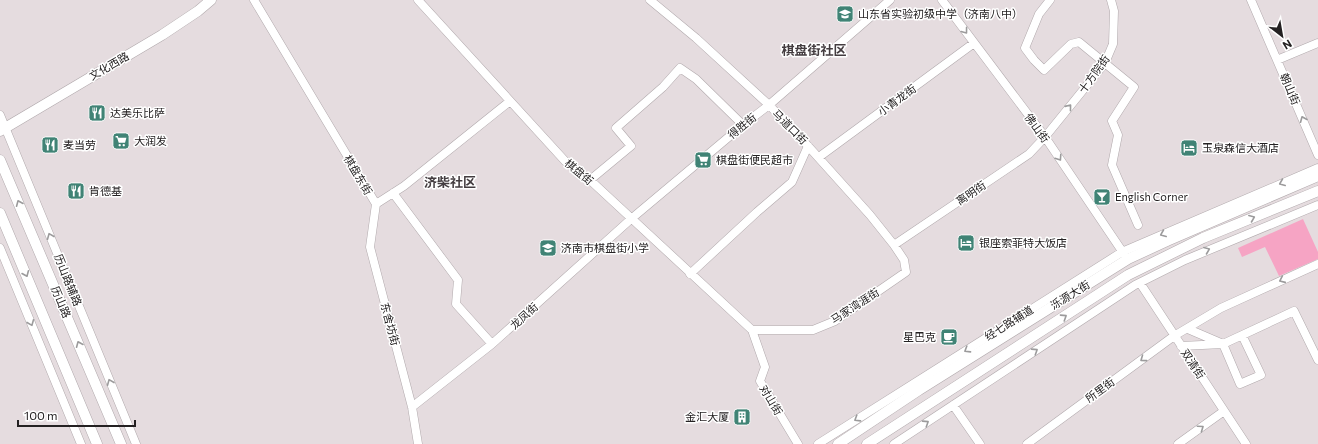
<svg xmlns="http://www.w3.org/2000/svg" width="1318" height="444" font-family="Commissioner,'Noto Sans SC',sans-serif">
<style>
.green{fill:#f6a4c4}
.lines{fill:none;stroke-linecap:round;stroke-linejoin:round}
.minor-casing{stroke:#b1a9ac;stroke-width:9}
.major-casing{stroke:#b1a9ac;stroke-width:11}
.minor{stroke:#fff;stroke-width:8}
.major{stroke:#fff;stroke-width:10}
.oneway{stroke:#9c9b9c}
.labels{text-anchor:middle;stroke-width:3;stroke-linejoin:round;paint-order:stroke}
.poi-label{font-size:11px;fill:#242122;stroke:#fff;text-anchor:start}
.street-label{font-size:11px;fill:#242122;stroke:#fff}
.quarter-label{font-size:13px;font-weight:bold;fill:#443d40;stroke:#fff}
</style>
<rect width="100%" height="100%" fill="#e5dcdf"/>
<path class="green" d="M 1303,219 L 1318,252 L 1318,259 L 1279,276 L 1265,247 L 1242,257 L 1238,248 Z"/>
<g class="lines">
<g class="minor-casing">
<path id="minor" d="M 254,0 L 376,204
M 418,0 L 565,161 L 590,180 L 752,330 L 765,367 L 760,381 L 798,444
M 650,0 L 696,38 L 769,105 L 808,146 L 870,215 L 894,245 L 904,260 L 906,272 L 835,321 L 813,330 L 752,330
M 942,0 L 1045,137 L 1124,254
M 1050,0 L 1039,14 L 1025,48 L 1034,60 L 1044,70 L 1071,44 L 1079,42 L 1134,87 L 1112,121 L 1118,135 L 1112,165 L 1138,225
M 1251,0 L 1318,155
M 1277,60 L 1318,43
M 0,115 L 136,444
M 819,157 L 974,43
M 590,180 L 631,146 L 616,128 L 663,87 L 680,68 L 696,79 L 743,125
M 393,193 L 458,280 L 456,304 L 492,344
M 376,204 L 370,247 L 412,407 L 418,444
M 376,204 L 404,186 L 510,101
M 894,245 L 1029,154 L 1045,137 L 1105,63 L 1113,44 L 1114,11 L 1111,0
M 0,248 L 81,444
M 690,274 L 757,212 L 792,182 L 808,146
M 1140,283 L 1246,444
M 1188,329 L 1223,344 L 1294,311 L 1318,360
M 1181,346 L 1223,344 L 1240,384 L 1261,375 L 1242,335
M 953,405 L 980,444
M 412,407 L 492,344 L 631,219 L 743,125 L 769,105 L 890,0
M 818,444 L 1122,252 L 1318,168
M 894,444 L 1135,285 L 1185,260 L 1318,205
M 1027,444 L 1174,336 L 1221,308 L 1318,264
M 1178,444 L 1224,411"/>
</g>
<g class="major-casing">
<path id="major" d="M 0,131 L 162,35 L 198,11 L 211,0
M 0,160 L 121,444
M 0,213 L 97,444
M 838,444 L 919,390 L 1128,259 L 1167,241 L 1318,176
M 867,444 L 1128,275 L 1203,238 L 1318,191"/>
</g>
<use href="#minor" class="minor"/>
<use href="#major" class="major"/>
</g>
<defs><path id="oneway-chevron" d="M-2-3.5L2.5 0L-2 3.5" fill="none" stroke-width="1.6" stroke-linecap="round" stroke-linejoin="round"/></defs>
<g class="oneway">
<use href="#oneway-chevron" transform="translate(965 31) rotate(53)"/>
<use href="#oneway-chevron" transform="translate(1069 107) rotate(-51)"/>
<use href="#oneway-chevron" transform="translate(1303 119) rotate(-113)"/>
<use href="#oneway-chevron" transform="translate(1059 158) rotate(56)"/>
<use href="#oneway-chevron" transform="translate(1282 183) rotate(157)"/>
<use href="#oneway-chevron" transform="translate(19 203) rotate(-113)"/>
<use href="#oneway-chevron" transform="translate(1252 218) rotate(-22)"/>
<use href="#oneway-chevron" transform="translate(1163 234) rotate(157)"/>
<use href="#oneway-chevron" transform="translate(50 236) rotate(-112)"/>
<use href="#oneway-chevron" transform="translate(1207 250) rotate(-22)"/>
<use href="#oneway-chevron" transform="translate(26 274) rotate(67)"/>
<use href="#oneway-chevron" transform="translate(1282 280) rotate(156)"/>
<use href="#oneway-chevron" transform="translate(1064 317) rotate(-33)"/>
<use href="#oneway-chevron" transform="translate(31 323) rotate(68)"/>
<use href="#oneway-chevron" transform="translate(79 344) rotate(-113)"/>
<use href="#oneway-chevron" transform="translate(967 350) rotate(148)"/>
<use href="#oneway-chevron" transform="translate(1035 351) rotate(-33)"/>
<use href="#oneway-chevron" transform="translate(1143 359) rotate(144)"/>
<use href="#oneway-chevron" transform="translate(110 382) rotate(-112)"/>
<use href="#oneway-chevron" transform="translate(857 419) rotate(148)"/>
<use href="#oneway-chevron" transform="translate(926 423) rotate(-33)"/>
<use href="#oneway-chevron" transform="translate(1201 428) rotate(-35)"/>
</g>
<defs>
<g id="school-square" transform="scale(0.9)"><rect x="-9" y="-9" width="18" height="18" rx="4" fill="#408375" stroke="#fff"/><path d="M0-5L7-2L0 1L-7-2ZM-4 1L0 2.5L4 1V4Q0 6-4 4Z" fill="#fff"/></g>
<g id="restaurant-square" transform="scale(0.9)"><rect x="-9" y="-9" width="18" height="18" rx="4" fill="#408375" stroke="#fff"/><path d="M-5-6h1v4h1v-4h1v4h1v-4h1v5L-1.5 .5V6h-2V.5L-5-1ZM5-6V6H3V1.5H1.5Q1.5-4 5-6Z" fill="#fff"/></g>
<g id="supermarket-square" transform="scale(0.9)"><rect x="-9" y="-9" width="18" height="18" rx="4" fill="#408375" stroke="#fff"/><path d="M-6-5.5h2.5l.6 2H6L4.5 2H-2.5L-4.4-4H-6ZM-1.5 3.2a1.3 1.3 0 1 0 .1 0ZM3 3.2a1.3 1.3 0 1 0 .1 0Z" fill="#fff"/></g>
<g id="hotel-square" transform="scale(0.9)"><rect x="-9" y="-9" width="18" height="18" rx="4" fill="#408375" stroke="#fff"/><path d="M-6-4.5h1.5V1H6V5H4.5V3h-9V5H-6ZM-4 0a1.8 1.8 0 1 1 3.6 0ZM.5 0V-2.5h3Q6-2.5 6 0Z" fill="#fff"/></g>
<g id="bar-square" transform="scale(0.9)"><rect x="-9" y="-9" width="18" height="18" rx="4" fill="#408375" stroke="#fff"/><path d="M-6-5H6L.8 .8V4.5H3.5V6h-7V4.5H-.8V.8Z" fill="#fff"/></g>
<g id="cafe-square" transform="scale(0.9)"><rect x="-9" y="-9" width="18" height="18" rx="4" fill="#408375" stroke="#fff"/><path d="M-5.5-4.5H6V0H3Q3 3.5 0 3.5H-2.5Q-5.5 3.5-5.5 0ZM3-3.2v2h1.7v-2ZM-6 4.5H4V6H-6Z" fill="#fff"/></g>
<g id="building-square" transform="scale(0.9)"><rect x="-9" y="-9" width="18" height="18" rx="4" fill="#408375" stroke="#fff"/><path d="M-4-6H4V6H1V3H-1V6H-4ZM-2.5-4.3h1.7v1.8h-1.7ZM.8-4.3h1.7v1.8H.8ZM-2.5-1h1.7V.8h-1.7ZM.8-1h1.7V.8H.8Z" fill="#fff"/></g>
</defs>
<g fill-rule="evenodd">
<use href="#school-square" x="845" y="14"/>
<use href="#restaurant-square" x="97" y="113"/>
<use href="#supermarket-square" x="121" y="141"/>
<use href="#restaurant-square" x="50" y="145"/>
<use href="#hotel-square" x="1189" y="148"/>
<use href="#supermarket-square" x="703" y="160"/>
<use href="#restaurant-square" x="76" y="191"/>
<use href="#bar-square" x="1102" y="197"/>
<use href="#hotel-square" x="966" y="243"/>
<use href="#school-square" x="548" y="248"/>
<use href="#cafe-square" x="949" y="337"/>
<use href="#building-square" x="742" y="417"/>
</g>
<g class="labels">
<g class="poi-label">
<text x="858" y="18">山东省实验初级中学（济南八中）</text>
<text x="110" y="117">达美乐比萨</text>
<text x="134" y="145">大润发</text>
<text x="63" y="149">麦当劳</text>
<text x="1202" y="152">玉泉森信大酒店</text>
<text x="716" y="164">棋盘街便民超市</text>
<text x="89" y="195">肯德基</text>
<text x="1115" y="201">English Corner</text>
<text x="979" y="247">银座索菲特大饭店</text>
<text x="561" y="252">济南市棋盘街小学</text>
<text x="936" y="341" text-anchor="end">星巴克</text>
<text x="729" y="421" text-anchor="end">金汇大厦</text>
</g>
<g class="street-label">
<text transform="translate(109 66) rotate(-30)" y="4">文化西路</text>
<text transform="translate(1094 74) rotate(-54)" y="4">十方院街</text>
<text transform="translate(1290 89) rotate(67)" y="4">朝山街</text>
<text transform="translate(897 100) rotate(-36)" y="4">小青龙街</text>
<text transform="translate(742 126) rotate(-39)" y="4">得胜街</text>
<text transform="translate(790 127) rotate(45)" y="4">马道口街</text>
<text transform="translate(1037 128) rotate(54)" y="4">佛山街</text>
<text transform="translate(579 172) rotate(40)" y="4">棋盘街</text>
<text transform="translate(358 175) rotate(59)" y="4">棋盘东街</text>
<text transform="translate(971 193) rotate(-34)" y="4">离明街</text>
<text transform="translate(68 280) rotate(68)" y="4">历山路辅路</text>
<text transform="translate(1070 295) rotate(-32)" y="4">泺源大街</text>
<text transform="translate(61 302) rotate(67)" y="4">历山路</text>
<text transform="translate(855 306) rotate(-33)" y="4">马家湾涯街</text>
<text transform="translate(524 316) rotate(-42)" y="4">龙凤街</text>
<text transform="translate(1009 323) rotate(-32)" y="4">经七路辅道</text>
<text transform="translate(390 324) rotate(75)" y="4">东舍坊街</text>
<text transform="translate(1193 364) rotate(56)" y="4">双清街</text>
<text transform="translate(1100 390) rotate(-36)" y="4">所里街</text>
<text transform="translate(771 400) rotate(59)" y="4">对山街</text>
</g>
<g class="quarter-label">
<text x="814" y="55">棋盘街社区</text>
<text x="450" y="187">济柴社区</text>
</g>
</g>
<g transform="translate(1282 36) rotate(149)" stroke="#ffffff" stroke-width="3" paint-order="stroke">
<path d="M0-3L7 15L0 10L-7 15Z" fill="#242122"/>
<text y="-6" font-size="11" font-weight="bold" text-anchor="middle" fill="#242122">N</text>
</g>
<path d="M18 420v6h117v-6" fill="none" stroke="#242122" stroke-width="2"/>
<text x="24" y="420" font-size="12" fill="#242122" stroke="#ffffff" stroke-width="3" paint-order="stroke">100 m</text>
</svg>
